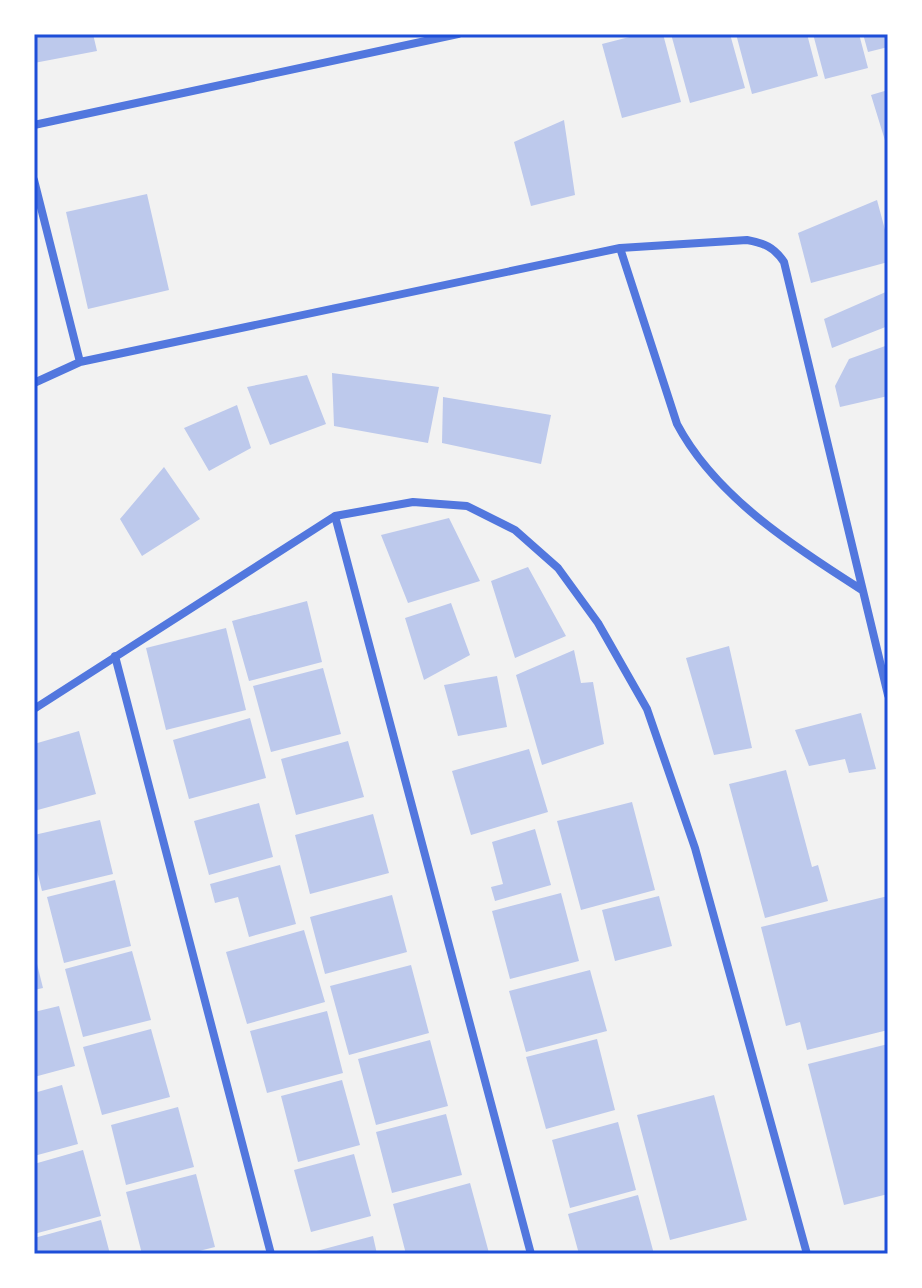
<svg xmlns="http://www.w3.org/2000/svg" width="922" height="1288" font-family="Cabin,sans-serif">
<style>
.building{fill:#bdc9ec}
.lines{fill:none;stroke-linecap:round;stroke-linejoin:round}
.minor{stroke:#5277de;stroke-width:8}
.neatline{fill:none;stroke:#1d4ed8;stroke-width:3}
</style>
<rect width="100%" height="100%" fill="#f2f2f2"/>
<path class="building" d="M 34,34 L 93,34 L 97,51 L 34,63 Z
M 641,34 L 663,34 L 681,102 L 622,118 L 602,44 Z
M 671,34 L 730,34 L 745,88 L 690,103 Z
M 736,34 L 807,34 L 818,76 L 752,94 Z
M 813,34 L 859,34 L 868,68 L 825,79 Z
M 863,34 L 888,34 L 888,47 L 868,52 Z
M 888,90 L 888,146 L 887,147 L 871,95 Z
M 564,120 L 575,195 L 531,206 L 514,142 Z
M 147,194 L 169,290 L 88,309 L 66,212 Z
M 877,200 L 888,241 L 888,262 L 811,283 L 798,233 Z
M 888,291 L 888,326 L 832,348 L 824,319 Z
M 888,345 L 888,396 L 840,407 L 835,386 L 849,359 Z
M 332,373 L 439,387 L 428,443 L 334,426 Z
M 307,375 L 326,424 L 270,445 L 247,387 Z
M 443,397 L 551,415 L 541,464 L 442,443 Z
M 237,405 L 251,448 L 209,471 L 184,428 Z
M 164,467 L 200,519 L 142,556 L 120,519 Z
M 449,518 L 480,581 L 408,603 L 381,535 Z
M 528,567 L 566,636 L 515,658 L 491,581 Z
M 307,601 L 322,662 L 249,681 L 232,621 Z
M 451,603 L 470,655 L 424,680 L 405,618 Z
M 226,628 L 246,710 L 166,730 L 146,648 Z
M 729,646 L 752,748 L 714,755 L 686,658 Z
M 574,650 L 581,683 L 593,682 L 604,744 L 542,765 L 516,675 Z
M 323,668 L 341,734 L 271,752 L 253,686 Z
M 497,676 L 507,727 L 458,736 L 444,685 Z
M 861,713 L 876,769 L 849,773 L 845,759 L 809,766 L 795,730 Z
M 250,718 L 266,778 L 189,799 L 173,740 Z
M 79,731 L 96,794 L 34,811 L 34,744 Z
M 348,741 L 364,797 L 296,815 L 281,759 Z
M 529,749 L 548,812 L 471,835 L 452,771 Z
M 786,770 L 812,867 L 818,865 L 828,901 L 765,918 L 729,784 Z
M 632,802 L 655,890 L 581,910 L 557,821 Z
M 259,803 L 273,857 L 209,875 L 194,821 Z
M 373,814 L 389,873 L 310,894 L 295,835 Z
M 100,820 L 113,874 L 42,891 L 34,858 L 34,835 Z
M 535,829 L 551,885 L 495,901 L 491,887 L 503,884 L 492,842 Z
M 280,865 L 296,924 L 249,937 L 238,897 L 215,903 L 210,884 Z
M 115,880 L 131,946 L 64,963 L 47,897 Z
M 561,893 L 579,961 L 510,979 L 492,911 Z
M 392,895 L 407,952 L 325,974 L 310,917 Z
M 659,896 L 672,946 L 615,961 L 602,910 Z
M 888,896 L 888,1030 L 807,1050 L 800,1022 L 786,1026 L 761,927 Z
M 304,930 L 325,1002 L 247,1024 L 226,952 Z
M 132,951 L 151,1020 L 83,1037 L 65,969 Z
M 35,956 L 43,988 L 34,990 L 34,957 Z
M 411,965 L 429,1033 L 349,1055 L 330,986 Z
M 590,970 L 607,1031 L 526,1052 L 509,991 Z
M 59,1006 L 75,1066 L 34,1077 L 34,1012 Z
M 327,1011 L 343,1073 L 267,1093 L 250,1031 Z
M 151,1029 L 170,1097 L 102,1115 L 83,1047 Z
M 597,1039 L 615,1110 L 546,1129 L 526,1057 Z
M 430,1040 L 448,1106 L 376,1125 L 358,1059 Z
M 888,1044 L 888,1194 L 844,1205 L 808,1064 Z
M 342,1080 L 360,1145 L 298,1162 L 281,1096 Z
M 62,1085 L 78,1144 L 34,1156 L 34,1093 Z
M 714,1095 L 747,1220 L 670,1240 L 637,1115 Z
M 178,1107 L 194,1167 L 126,1185 L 111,1125 Z
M 446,1114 L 462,1175 L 392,1193 L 376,1132 Z
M 618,1122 L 636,1190 L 570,1208 L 552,1140 Z
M 83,1150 L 101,1216 L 34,1234 L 34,1164 Z
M 354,1154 L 371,1216 L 311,1232 L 294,1170 Z
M 196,1174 L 215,1247 L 187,1254 L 142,1254 L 126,1192 Z
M 470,1183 L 489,1253 L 406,1254 L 393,1204 Z
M 638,1195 L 654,1254 L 579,1254 L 568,1214 Z
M 101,1220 L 110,1254 L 34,1254 L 34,1238 Z
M 373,1236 L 377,1254 L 309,1254 L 309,1253 Z"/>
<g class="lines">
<path class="minor" d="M 34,125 L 458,34
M 34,180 L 80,362
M 620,248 L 677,424 C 715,496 794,547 862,590
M 34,383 L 80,362 L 620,248 L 747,240 C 764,243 774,247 784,262 L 888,695
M 335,516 L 531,1254
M 115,656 L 271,1254
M 34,709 L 335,516 L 413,502 L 467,506 L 515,530 L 558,568 L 598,623 L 647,709 L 695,848 L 807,1254"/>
</g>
<rect width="922" height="1288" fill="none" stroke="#ffffff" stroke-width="72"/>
<rect x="36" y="36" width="850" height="1216" class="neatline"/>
</svg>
